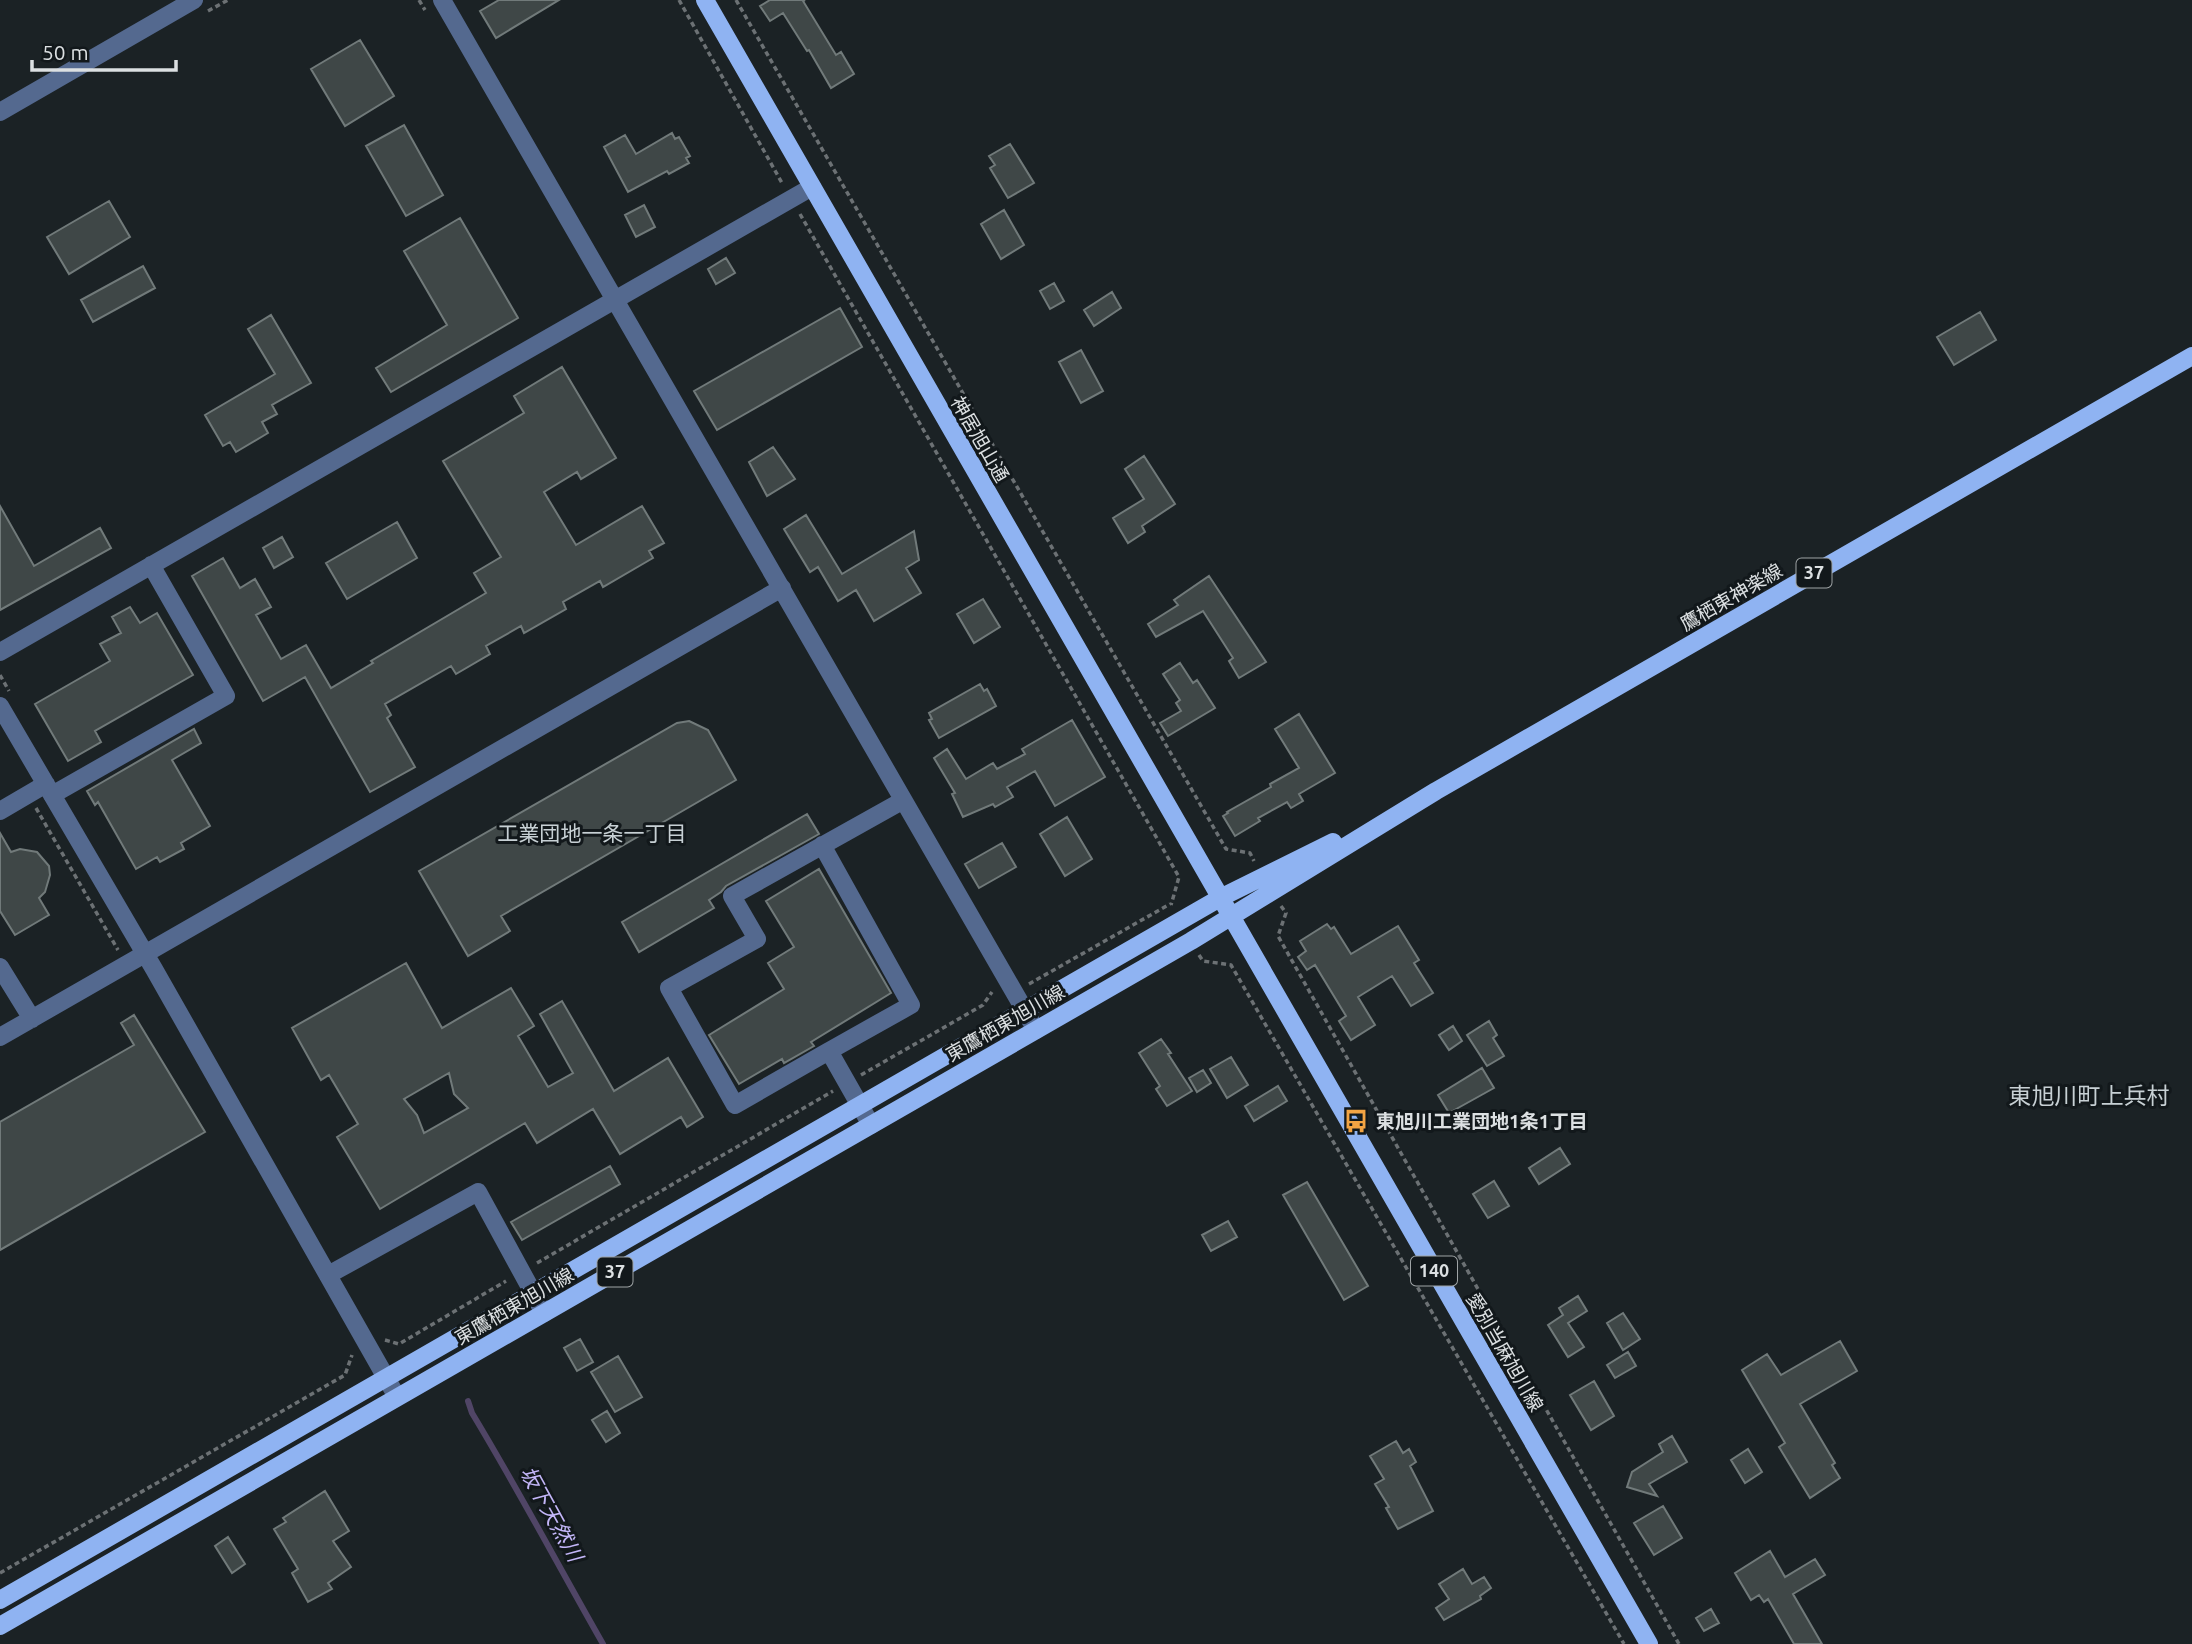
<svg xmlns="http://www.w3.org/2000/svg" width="2192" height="1644" font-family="Ubuntu,'Noto Sans JP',sans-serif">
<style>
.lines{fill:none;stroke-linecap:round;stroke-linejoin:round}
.stream{stroke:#504566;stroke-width:6}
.building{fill:#3f4747;stroke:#717a7a;stroke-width:2;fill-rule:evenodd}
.path{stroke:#6c7174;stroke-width:3.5;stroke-dasharray:5 3.5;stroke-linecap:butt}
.minor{stroke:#54698f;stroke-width:18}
.major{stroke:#8fb3f2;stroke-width:18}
.labels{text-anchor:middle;stroke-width:6;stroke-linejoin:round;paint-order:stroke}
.shield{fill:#12181b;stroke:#9fa4a6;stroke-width:2}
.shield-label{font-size:18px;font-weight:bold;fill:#dce0e2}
.street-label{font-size:19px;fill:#dce0e2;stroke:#12181b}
.poi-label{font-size:19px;font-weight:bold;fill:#dce0e2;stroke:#12181b;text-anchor:start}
.neighbourhood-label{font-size:21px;fill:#c7d0d4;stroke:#12181b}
.water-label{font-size:21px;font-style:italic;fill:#c3b6f8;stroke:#12181b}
.quarter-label{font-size:23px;fill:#c7d0d4;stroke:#12181b}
</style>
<rect width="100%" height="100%" fill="#1b2225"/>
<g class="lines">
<path class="stream" d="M 468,1401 L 472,1413 C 518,1489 559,1567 603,1644"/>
</g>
<path class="building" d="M 499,0 L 559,0 L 496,38 L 480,11 Z
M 770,0 L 805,0 L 803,1 L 836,55 L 841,52 L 854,74 L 831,88 L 809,50 L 807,51 L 783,13 L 770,21 L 760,6 Z
M 360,40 L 394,96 L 345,126 L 311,69 Z
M 404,125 L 443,195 L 406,216 L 366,146 Z
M 672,133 L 675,139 L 679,137 L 690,156 L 686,158 L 689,163 L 669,174 L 667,171 L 628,192 L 604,147 L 625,135 L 636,154 Z
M 1010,144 L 1034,183 L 1008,198 L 990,168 L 995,165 L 989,156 Z
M 109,201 L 130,237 L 69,274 L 47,237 Z
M 644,205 L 655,227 L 636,237 L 625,215 Z
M 1004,210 L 1024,245 L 1001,259 L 981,224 Z
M 460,218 L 518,318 L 391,392 L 376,368 L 447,325 L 404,251 Z
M 726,258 L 735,273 L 716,284 L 708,269 Z
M 143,266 L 155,288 L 93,322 L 81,300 Z
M 1054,283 L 1064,301 L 1050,309 L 1040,291 Z
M 1112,292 L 1121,308 L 1094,326 L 1084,310 Z
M 840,308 L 862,347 L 717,430 L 694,391 Z
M 1980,312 L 1996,340 L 1954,365 L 1937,337 Z
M 271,315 L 311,383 L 272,405 L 277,414 L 262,422 L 268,433 L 236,452 L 230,442 L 223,446 L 205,415 L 275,374 L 248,329 Z
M 1081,350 L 1103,391 L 1081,403 L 1059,362 Z
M 562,367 L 616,458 L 581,479 L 577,472 L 544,492 L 576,545 L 642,506 L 664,543 L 649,551 L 653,558 L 603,587 L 600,581 L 563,602 L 566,609 L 524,633 L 521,626 L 486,646 L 490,654 L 456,674 L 451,666 L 385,704 L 391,715 L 387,718 L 415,767 L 370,792 L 305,677 L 263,701 L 192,576 L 223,558 L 240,588 L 255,579 L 271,607 L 256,615 L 281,659 L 306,645 L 331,688 L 373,663 L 371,661 L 486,593 L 474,573 L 501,557 L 443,461 L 524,413 L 514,396 Z
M 773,447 L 795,479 L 767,496 L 749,462 Z
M 1144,456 L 1175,504 L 1142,526 L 1145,532 L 1128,543 L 1113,518 L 1144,499 L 1125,469 Z
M 0,506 L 34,566 L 100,528 L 111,548 L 0,610 Z
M 806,515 L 842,574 L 914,531 L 919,560 L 906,568 L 921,593 L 874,621 L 856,590 L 838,601 L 818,567 L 810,572 L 784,529 Z
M 397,522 L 417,558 L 347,599 L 326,563 Z
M 282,537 L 293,557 L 274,568 L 263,548 Z
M 1209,576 L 1266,662 L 1239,678 L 1229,661 L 1233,658 L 1203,611 L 1156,637 L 1148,624 L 1178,605 L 1174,600 Z
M 983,599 L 1000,627 L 974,643 L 957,614 Z
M 130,607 L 140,623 L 157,613 L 193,675 L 95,731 L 101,742 L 68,761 L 35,704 L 110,661 L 100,644 L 121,633 L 112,617 Z
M 1180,663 L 1193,683 L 1197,680 L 1215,708 L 1168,736 L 1160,723 L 1181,711 L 1176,703 L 1180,700 L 1163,674 Z
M 980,684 L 984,691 L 987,689 L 996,706 L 939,738 L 929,720 L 932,719 L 929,713 Z
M 1299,714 L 1335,773 L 1299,794 L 1303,801 L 1291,808 L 1287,802 L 1258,818 L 1260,821 L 1235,836 L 1223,816 L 1228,813 L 1227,812 L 1271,787 L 1270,784 L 1299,768 L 1275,729 Z
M 1072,720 L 1105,777 L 1055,806 L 1035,771 L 1007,787 L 1013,797 L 995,807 L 993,804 L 963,817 L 952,794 L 955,793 L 934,758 L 947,749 L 966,779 L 993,763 L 997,769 L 1025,754 L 1022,749 Z
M 689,721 L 708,730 L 736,780 L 501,916 L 510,931 L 468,956 L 419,871 L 677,723 Z
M 194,729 L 201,743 L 172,760 L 210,826 L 181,843 L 184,849 L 160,862 L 157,857 L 136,869 L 98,802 L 95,805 L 87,791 Z
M 807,814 L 819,834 L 726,886 L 721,892 L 709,900 L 714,908 L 639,952 L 622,922 Z
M 1067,817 L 1092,859 L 1065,876 L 1040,834 Z
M 0,833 L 11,852 L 20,849 L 37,852 L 49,866 L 50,875 L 45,892 L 39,898 L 49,915 L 15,935 L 0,911 Z
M 1002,843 L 1016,867 L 979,888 L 965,864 Z
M 819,869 L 891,993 L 811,1042 L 814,1046 L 784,1063 L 782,1059 L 739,1084 L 709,1035 L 784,989 L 768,963 L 794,947 L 766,901 Z
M 1327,924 L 1331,929 L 1334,927 L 1351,954 L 1398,926 L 1419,960 L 1414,963 L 1433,993 L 1411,1006 L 1392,976 L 1358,997 L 1375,1025 L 1351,1040 L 1339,1021 L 1346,1016 L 1315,965 L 1307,970 L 1298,957 L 1306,951 L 1300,941 Z
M 406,963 L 442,1028 L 511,988 L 534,1026 L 518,1036 L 548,1087 L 573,1073 L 540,1014 L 562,1001 L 614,1091 L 668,1058 L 703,1117 L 687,1127 L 681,1117 L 620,1154 L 593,1109 L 537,1143 L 525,1123 L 380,1209 L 337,1137 L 358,1124 L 329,1075 L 321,1080 L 292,1028 ZM 449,1073 L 454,1094 L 468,1108 L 424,1133 L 417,1115 L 404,1099 Z
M 134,1015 L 205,1132 L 0,1250 L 0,1122 L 134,1045 L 121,1023 Z
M 1489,1021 L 1497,1035 L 1493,1038 L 1504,1056 L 1487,1066 L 1467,1035 Z
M 1453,1026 L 1462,1041 L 1449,1050 L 1439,1035 Z
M 1161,1039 L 1171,1053 L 1168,1054 L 1192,1091 L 1167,1106 L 1156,1089 L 1160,1086 L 1139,1053 Z
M 1231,1057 L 1248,1085 L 1227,1098 L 1210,1069 Z
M 1482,1068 L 1494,1088 L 1449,1113 L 1438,1095 Z
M 1203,1070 L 1211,1083 L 1197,1092 L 1189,1078 Z
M 1278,1086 L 1287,1101 L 1254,1121 L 1245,1106 Z
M 1560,1148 L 1570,1164 L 1539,1184 L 1529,1168 Z
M 610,1166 L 620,1184 L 522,1240 L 511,1222 Z
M 1494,1181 L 1509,1206 L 1488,1218 L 1473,1194 Z
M 1307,1182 L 1368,1286 L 1344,1300 L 1283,1195 Z
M 1228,1221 L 1237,1237 L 1211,1251 L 1202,1235 Z
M 1578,1296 L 1587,1311 L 1568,1323 L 1584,1347 L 1568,1357 L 1548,1325 L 1563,1315 L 1559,1308 Z
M 1623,1313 L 1640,1339 L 1623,1350 L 1607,1323 Z
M 580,1339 L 593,1362 L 577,1371 L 564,1348 Z
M 1840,1341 L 1857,1371 L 1800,1404 L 1835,1463 L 1832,1465 L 1840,1478 L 1810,1498 L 1779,1447 L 1785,1443 L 1742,1370 L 1767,1354 L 1781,1375 Z
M 1628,1352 L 1636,1366 L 1615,1378 L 1607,1365 Z
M 618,1356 L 642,1397 L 615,1412 L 591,1372 Z
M 1594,1381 L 1614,1416 L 1591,1430 L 1570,1395 Z
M 607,1411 L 620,1433 L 606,1442 L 592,1420 Z
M 1672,1436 L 1687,1462 L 1649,1484 L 1657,1496 L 1627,1487 L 1632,1472 L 1663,1452 L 1659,1444 Z
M 1396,1441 L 1403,1453 L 1409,1449 L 1416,1462 L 1410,1466 L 1433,1511 L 1398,1529 L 1386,1508 L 1389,1507 L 1375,1484 L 1384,1479 L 1370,1456 Z
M 1748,1449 L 1762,1472 L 1745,1483 L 1731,1460 Z
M 325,1491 L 349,1531 L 333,1541 L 351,1567 L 328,1583 L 332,1589 L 308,1602 L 292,1573 L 298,1569 L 274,1529 L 286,1522 L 283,1518 Z
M 1663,1506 L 1682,1538 L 1654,1555 L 1634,1523 Z
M 228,1537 L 245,1564 L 232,1573 L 215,1546 Z
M 1770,1551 L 1785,1577 L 1815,1559 L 1825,1575 L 1793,1594 L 1822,1644 L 1794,1644 L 1768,1599 L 1764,1602 L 1759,1595 L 1751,1600 L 1735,1573 Z
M 1463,1569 L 1472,1584 L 1484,1577 L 1491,1588 L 1480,1596 L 1481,1599 L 1444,1620 L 1436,1608 L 1449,1599 L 1439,1584 Z
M 1711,1609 L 1719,1623 L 1704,1631 L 1696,1618 Z"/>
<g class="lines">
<path class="path" d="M 419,0 L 425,10
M 679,0 L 782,183
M 736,0 L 1226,849 L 1250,853 L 1254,861
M 208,11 L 228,0
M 800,214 L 1179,877 L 1171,905
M 0,675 L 9,691
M 36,808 L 118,950
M 1281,906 L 1286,913 L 1278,936 L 1679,1644
M 1199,955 L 1203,961 L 1231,965 L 1624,1644
M 1029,984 L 1170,904
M 861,1075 L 983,1005 L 992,992
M 537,1263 L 833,1091
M 385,1340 L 399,1344 L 506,1281
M 0,1573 L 345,1375 L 352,1355"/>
<path class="minor" d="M 442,0 L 1036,1030
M 0,112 L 194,0
M 0,652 L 812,187
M 0,706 L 154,969 L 397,1397
M 52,795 L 226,696 L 151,565
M 0,811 L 46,784
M 822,845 L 911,1005 L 829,1051
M 0,967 L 32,1019
M 0,1037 L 782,588
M 871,1125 L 829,1051 L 735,1105 L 669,988 L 757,939 L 732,896 L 902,801
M 328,1275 L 478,1192 L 544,1313"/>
<path class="major" d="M 705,0 L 1649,1644
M 0,1600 L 1220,898 L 1333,842
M 0,1626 L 1191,941 L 1436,791 L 2192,356"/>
</g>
<defs>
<g id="bus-bare" transform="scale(1.89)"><path d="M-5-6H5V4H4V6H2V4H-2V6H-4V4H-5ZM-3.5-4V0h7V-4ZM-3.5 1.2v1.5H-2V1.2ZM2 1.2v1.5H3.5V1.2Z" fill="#f3a443" stroke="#12181b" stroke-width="2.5" paint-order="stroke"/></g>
</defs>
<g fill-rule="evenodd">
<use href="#bus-bare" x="1356" y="1121"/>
</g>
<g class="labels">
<g class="shield">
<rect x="1796.5" y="558.5" width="35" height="29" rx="5"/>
<rect x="1411" y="1256.5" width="46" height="29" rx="5"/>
<rect x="597.5" y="1257.5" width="35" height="29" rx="5"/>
</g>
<g class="shield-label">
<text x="1814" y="579">37</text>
<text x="1434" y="1277">140</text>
<text x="615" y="1278">37</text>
</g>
<g class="street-label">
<text transform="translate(980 439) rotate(60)" y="7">神居旭山通</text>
<text transform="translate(1731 597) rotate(-30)" y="7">鷹栖東神楽線</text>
<text transform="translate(1005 1023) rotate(-30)" y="7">東鷹栖東旭川線</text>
<text transform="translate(514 1306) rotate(-30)" y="7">東鷹栖東旭川線</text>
<text transform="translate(1505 1352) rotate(60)" y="7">愛別当麻旭川線</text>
</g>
<g class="poi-label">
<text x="1376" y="1128">東旭川工業団地1条1丁目</text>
</g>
<g class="neighbourhood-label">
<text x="592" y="841">工業団地一条一丁目</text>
</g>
<g class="water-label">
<text transform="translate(551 1514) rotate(61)" y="7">坂下天然川</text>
</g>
<g class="quarter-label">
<text x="2089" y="1104">東旭川町上兵村</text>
</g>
</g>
<path d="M32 60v10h144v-10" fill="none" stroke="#dce0e2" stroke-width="3.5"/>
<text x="42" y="60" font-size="21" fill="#dce0e2" stroke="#12181b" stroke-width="5" paint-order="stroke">50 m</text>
</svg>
